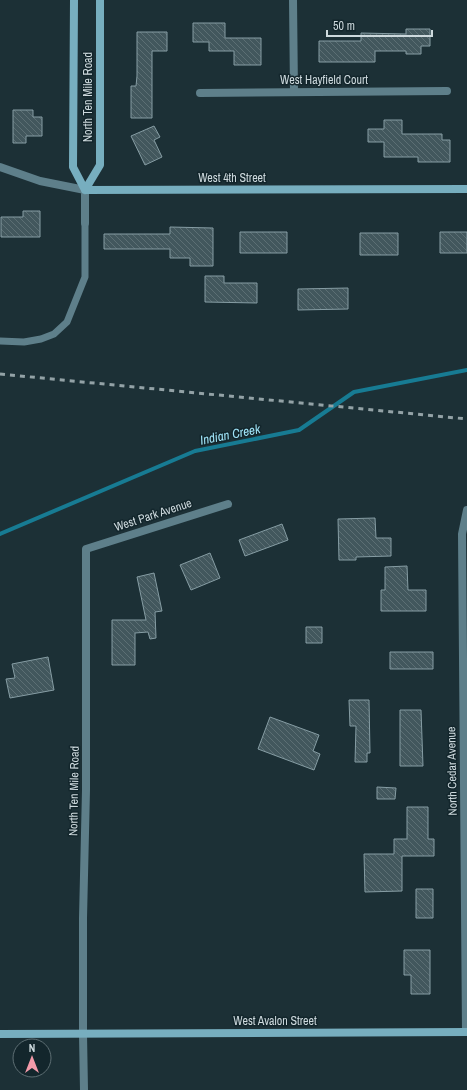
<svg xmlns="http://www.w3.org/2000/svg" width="467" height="1090" font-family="'Archivo Narrow',sans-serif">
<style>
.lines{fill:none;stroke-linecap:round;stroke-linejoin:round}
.stream{stroke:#177b93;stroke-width:4}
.building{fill:url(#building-back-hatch);stroke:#869da4}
.service{stroke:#5e7f8a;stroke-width:7}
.minor{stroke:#5e7f8a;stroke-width:8}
.tertiary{stroke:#5e7f8a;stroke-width:8}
.secondary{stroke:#77aebf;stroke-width:8}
.rail{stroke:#93a2a6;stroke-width:3;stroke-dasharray:5 5;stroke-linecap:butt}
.labels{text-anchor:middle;stroke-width:3;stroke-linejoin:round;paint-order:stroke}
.street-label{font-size:12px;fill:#cdd9dd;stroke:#13262c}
.water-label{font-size:13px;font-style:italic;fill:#9fe3f7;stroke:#13262c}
</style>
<defs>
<pattern id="building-back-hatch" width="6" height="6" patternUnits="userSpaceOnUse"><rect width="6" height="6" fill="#42575d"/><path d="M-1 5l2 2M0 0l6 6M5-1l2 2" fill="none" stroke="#5c6f74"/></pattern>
</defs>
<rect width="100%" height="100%" fill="#1c3036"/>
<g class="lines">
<path class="stream" d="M 0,534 L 195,451 L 299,430 L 354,392 L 467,370"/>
</g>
<path class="building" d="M 193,23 L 225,23 L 225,38 L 261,38 L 261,65 L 234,65 L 234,51 L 209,51 L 209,42 L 193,42 Z
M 406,29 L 430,29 L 430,46 L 421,46 L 421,54 L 406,54 L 406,51 L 375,51 L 375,62 L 319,62 L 319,41 L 361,41 L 361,33 L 406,34 Z
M 137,32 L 167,32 L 167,51 L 152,51 L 152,118 L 131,118 L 131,86 L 136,86 L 137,76 Z
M 13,110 L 33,110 L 33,117 L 42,117 L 42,136 L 26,136 L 26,143 L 13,143 Z
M 384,120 L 402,120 L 402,134 L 442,134 L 442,140 L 450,140 L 450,162 L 418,162 L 418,157 L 384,157 L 384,142 L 368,142 L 368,129 L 384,129 Z
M 154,126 L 160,137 L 154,140 L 162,157 L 145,165 L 131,136 Z
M 23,211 L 40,211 L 40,237 L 1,237 L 1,217 L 23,217 Z
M 170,227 L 213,228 L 213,266 L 190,266 L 190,258 L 170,258 L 170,249 L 104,249 L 104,234 L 170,234 Z
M 240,232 L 287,232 L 287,253 L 240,253 Z
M 440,232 L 467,232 L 467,253 L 440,253 Z
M 360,233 L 398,233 L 398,255 L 360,255 Z
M 205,276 L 224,276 L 224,283 L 257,283 L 257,303 L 205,302 Z
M 348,288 L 348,309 L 298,310 L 298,289 Z
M 375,518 L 376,538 L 391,538 L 391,556 L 356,557 L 356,560 L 339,560 L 338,519 Z
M 282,524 L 288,540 L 245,556 L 239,540 Z
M 210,553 L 220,578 L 191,590 L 180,565 Z
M 407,566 L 408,590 L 426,590 L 426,611 L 381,611 L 381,590 L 385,590 L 385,567 Z
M 154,573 L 162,611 L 155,612 L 156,638 L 150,639 L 148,632 L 135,633 L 135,665 L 112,665 L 112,620 L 146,620 L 137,577 Z
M 306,627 L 322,627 L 322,643 L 306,643 Z
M 390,652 L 433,652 L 433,669 L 390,669 Z
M 48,657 L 54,690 L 10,698 L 6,679 L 15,678 L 12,664 Z
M 349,700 L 369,700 L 370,753 L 367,753 L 367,762 L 355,762 L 356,726 L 350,726 Z
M 400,710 L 421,710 L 423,766 L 400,766 Z
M 270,717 L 319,735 L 313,751 L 320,754 L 314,770 L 258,749 Z
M 377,787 L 396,788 L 395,799 L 377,799 Z
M 407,807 L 428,807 L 428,839 L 434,839 L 434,856 L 402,856 L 402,891 L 365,892 L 364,854 L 394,854 L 394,839 L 407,839 Z
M 416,889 L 433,889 L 433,918 L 416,918 Z
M 404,950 L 430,950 L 430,994 L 411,994 L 411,975 L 404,975 Z"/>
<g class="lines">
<path class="service" d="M 0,341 L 24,342 L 41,339 L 54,334 L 67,322 L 85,277 L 85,223"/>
<path class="minor" d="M 293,0 L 294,92
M 200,93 L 447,91
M 0,167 L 40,181 L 85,190 L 85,223
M 466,1032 L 462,534 L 467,510
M 83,1034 L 83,918 L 86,790 L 86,549 L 228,504"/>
<path class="tertiary" d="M 83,1034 L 84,1090"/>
<path class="secondary" d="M 74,0 L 73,167 L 85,190
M 85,190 L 467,189
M 85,190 L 100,165 L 100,0
M 0,1034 L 467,1032"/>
<path class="rail" d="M 0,374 L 467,419"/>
</g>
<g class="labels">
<g class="street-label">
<text x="324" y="84">West Hayfield Court</text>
<text transform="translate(88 97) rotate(-90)" y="4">North Ten Mile Road</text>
<text x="232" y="182">West 4th Street</text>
<text transform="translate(153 515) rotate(-18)" y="4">West Park Avenue</text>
<text transform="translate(452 771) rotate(-91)" y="4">North Cedar Avenue</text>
<text transform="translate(74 791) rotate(-89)" y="4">North Ten Mile Road</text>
<text x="275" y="1025">West Avalon Street</text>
</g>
<g class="water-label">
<text transform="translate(230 434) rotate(-11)" y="5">Indian Creek</text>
</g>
</g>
<g transform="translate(32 1058)"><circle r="19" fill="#13262c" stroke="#5d6e73"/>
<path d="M0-3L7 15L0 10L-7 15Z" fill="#f39aa9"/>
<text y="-6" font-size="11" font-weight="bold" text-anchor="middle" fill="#cdd9dd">N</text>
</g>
<path d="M327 30v6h105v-6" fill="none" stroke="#cdd9dd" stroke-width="2"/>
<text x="333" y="30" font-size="12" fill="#cdd9dd" stroke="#13262c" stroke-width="3" paint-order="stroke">50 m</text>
</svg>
